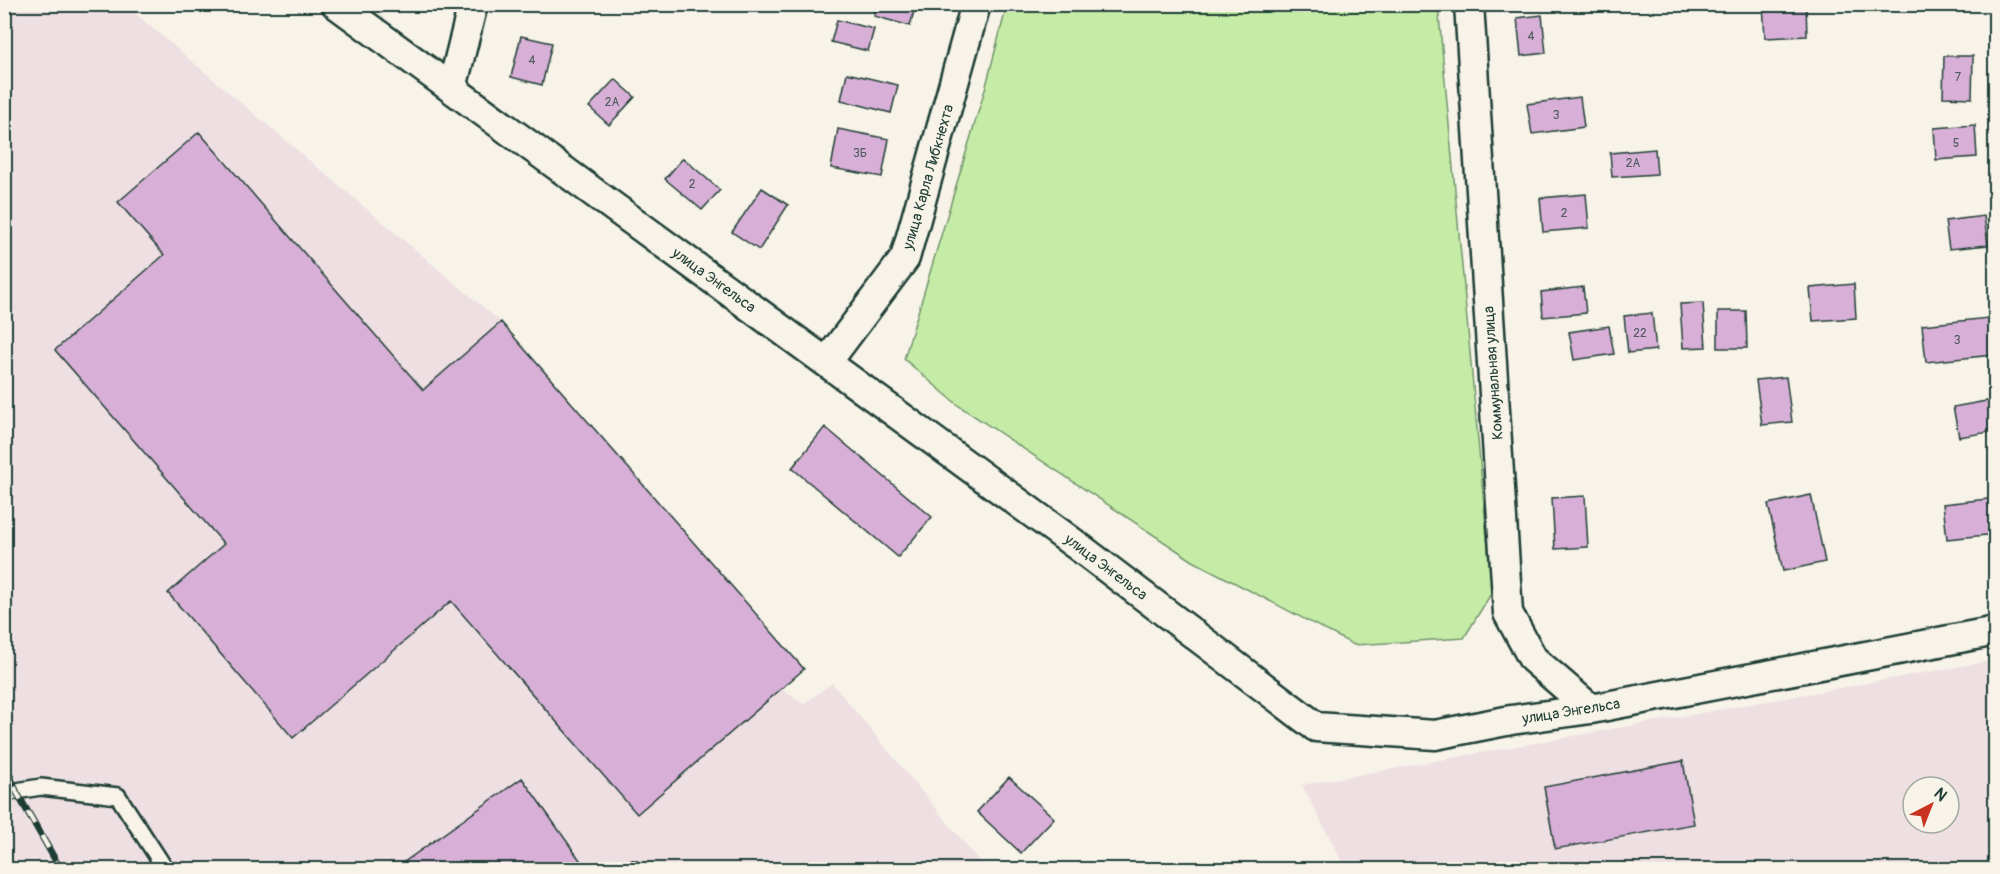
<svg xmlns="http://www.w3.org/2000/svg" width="2000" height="874" font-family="Pangolin,sans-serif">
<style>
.built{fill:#eedfe3;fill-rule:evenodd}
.green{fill:#c5eca6;stroke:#72946d;stroke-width:1.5}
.building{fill:#d8b0d7;stroke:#1f3d34;stroke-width:1.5}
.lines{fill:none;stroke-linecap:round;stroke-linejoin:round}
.service-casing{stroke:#1f3d34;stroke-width:20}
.minor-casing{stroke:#1f3d34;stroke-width:33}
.service{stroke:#f7f3e8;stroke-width:15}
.minor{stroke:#f7f3e8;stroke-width:28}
.rail-casing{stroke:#1f3d34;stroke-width:7}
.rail{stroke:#f7f3e8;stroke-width:4.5;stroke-dasharray:14;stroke-linecap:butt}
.labels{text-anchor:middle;stroke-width:6;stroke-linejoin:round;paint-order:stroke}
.number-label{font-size:12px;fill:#4d5a5d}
.street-label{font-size:15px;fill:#1f3d34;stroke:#f7f3e8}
</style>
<rect width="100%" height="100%" fill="#f7f3e8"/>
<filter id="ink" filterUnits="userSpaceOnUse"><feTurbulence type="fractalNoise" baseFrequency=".0167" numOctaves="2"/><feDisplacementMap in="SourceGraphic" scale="12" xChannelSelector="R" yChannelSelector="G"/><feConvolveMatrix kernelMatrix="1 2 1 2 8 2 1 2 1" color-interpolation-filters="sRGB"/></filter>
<g filter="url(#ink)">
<path class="built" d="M 5,4 L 125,5 L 501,322 L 804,669 L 781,689 L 804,704 L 832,683 L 986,869 L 5,870 Z
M 1995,660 L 1995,869 L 1346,869 L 1302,785 ZM 1913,787 L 1949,787 L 1949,823 L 1913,823 Z"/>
<path class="green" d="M 1007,5 L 1438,5 L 1492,592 L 1464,638 L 1354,645 L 1193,561 L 959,406 L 904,359 L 986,86 Z"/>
<path class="building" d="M 877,4 L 916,4 L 910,26 L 874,16 Z
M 1763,4 L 1806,4 L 1807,36 L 1765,38 Z
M 1542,15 L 1546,53 L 1521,56 L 1517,18 Z
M 837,20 L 874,29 L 868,51 L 831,42 Z
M 521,36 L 552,43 L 542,85 L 511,77 Z
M 1944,56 L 1973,56 L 1972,98 L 1943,97 Z
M 847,73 L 898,85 L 891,113 L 841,100 Z
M 615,79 L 635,97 L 609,125 L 589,107 Z
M 1580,97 L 1584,127 L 1532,134 L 1527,104 Z
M 1975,125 L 1977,157 L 1936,160 L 1934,128 Z
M 838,129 L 889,139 L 882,177 L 831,168 Z
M 199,132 L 423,390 L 501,322 L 804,669 L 637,814 L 451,601 L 293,738 L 168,593 L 224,544 L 55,350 L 164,255 L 118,202 Z
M 1655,149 L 1657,174 L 1612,177 L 1610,153 Z
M 683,158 L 720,190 L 702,210 L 665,179 Z
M 762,188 L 788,205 L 759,250 L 732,232 Z
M 1586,194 L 1589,228 L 1543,232 L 1540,198 Z
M 1984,216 L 1988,245 L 1949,249 L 1945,221 Z
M 1854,284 L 1856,318 L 1813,321 L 1810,288 Z
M 1583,287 L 1586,313 L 1543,317 L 1541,292 Z
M 1703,303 L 1706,347 L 1683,348 L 1680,304 Z
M 1718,311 L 1746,311 L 1747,348 L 1718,348 Z
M 1652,313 L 1656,350 L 1628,353 L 1624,316 Z
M 1989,318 L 1993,355 L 1926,362 L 1922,325 Z
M 1609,326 L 1614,354 L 1574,360 L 1569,332 Z
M 1786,377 L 1792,422 L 1762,425 L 1756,380 Z
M 1992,400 L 1996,431 L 1959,437 L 1953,407 Z
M 825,427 L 932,517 L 898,557 L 792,468 Z
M 1811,495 L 1825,562 L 1783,571 L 1768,504 Z
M 1585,496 L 1588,547 L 1555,549 L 1552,498 Z
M 1996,498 L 1996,534 L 1947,539 L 1943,504 Z
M 1683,761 L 1694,824 L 1555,849 L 1544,787 Z
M 1009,777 L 1054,818 L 1021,853 L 977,812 Z
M 522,778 L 587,870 L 393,870 Z"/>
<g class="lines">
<g class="service-casing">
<path id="service" d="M 4,793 L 41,787 L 118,796 L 166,870
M 633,869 L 634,870"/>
</g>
<g class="minor-casing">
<path id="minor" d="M 336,4 L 1083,550 L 1316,727 L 1435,735 L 1511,720 L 1591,709 L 1996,631
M 1469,4 L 1508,613 L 1533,659 L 1591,709
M 452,88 L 473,4
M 827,362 L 905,258 L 976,4"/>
</g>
<use href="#service" class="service"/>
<use href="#minor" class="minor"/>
<g class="rail-casing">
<path id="rail" d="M 4,761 L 17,793 L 61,870"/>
</g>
<use href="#rail" class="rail"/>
</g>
</g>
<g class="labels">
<g class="number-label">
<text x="1531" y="40">4</text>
<text x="532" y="64">4</text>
<text x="1958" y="81">7</text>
<text x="612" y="106">2А</text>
<text x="1556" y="119">3</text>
<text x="1956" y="147">5</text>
<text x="860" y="157">3Б</text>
<text x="1633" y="167">2А</text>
<text x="692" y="188">2</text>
<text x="1564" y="217">2</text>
<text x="1640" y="337">22</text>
<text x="1957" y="344">3</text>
</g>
<g class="street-label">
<text transform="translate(928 177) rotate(-74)" y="5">улица Карла Либкнехта</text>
<text transform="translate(714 280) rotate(36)" y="5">улица Энгельса</text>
<text transform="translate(1493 373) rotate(-94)" y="5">Коммунальная улица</text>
<text transform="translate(1106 567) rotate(37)" y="5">улица Энгельса</text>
<text transform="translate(1571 711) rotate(-9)" y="5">улица Энгельса</text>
</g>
</g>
<rect width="2000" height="874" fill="none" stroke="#f7f3e8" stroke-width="24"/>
<rect x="12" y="12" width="1976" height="850" fill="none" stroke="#1f3d34" stroke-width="2" filter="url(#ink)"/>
<g transform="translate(1931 805) rotate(42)"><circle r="28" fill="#f7f3e8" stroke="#a1aaa0" stroke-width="1.5"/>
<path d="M0-4.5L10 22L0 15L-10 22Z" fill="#c8321e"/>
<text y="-9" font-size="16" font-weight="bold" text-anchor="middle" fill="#1f3d34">N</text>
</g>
</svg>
